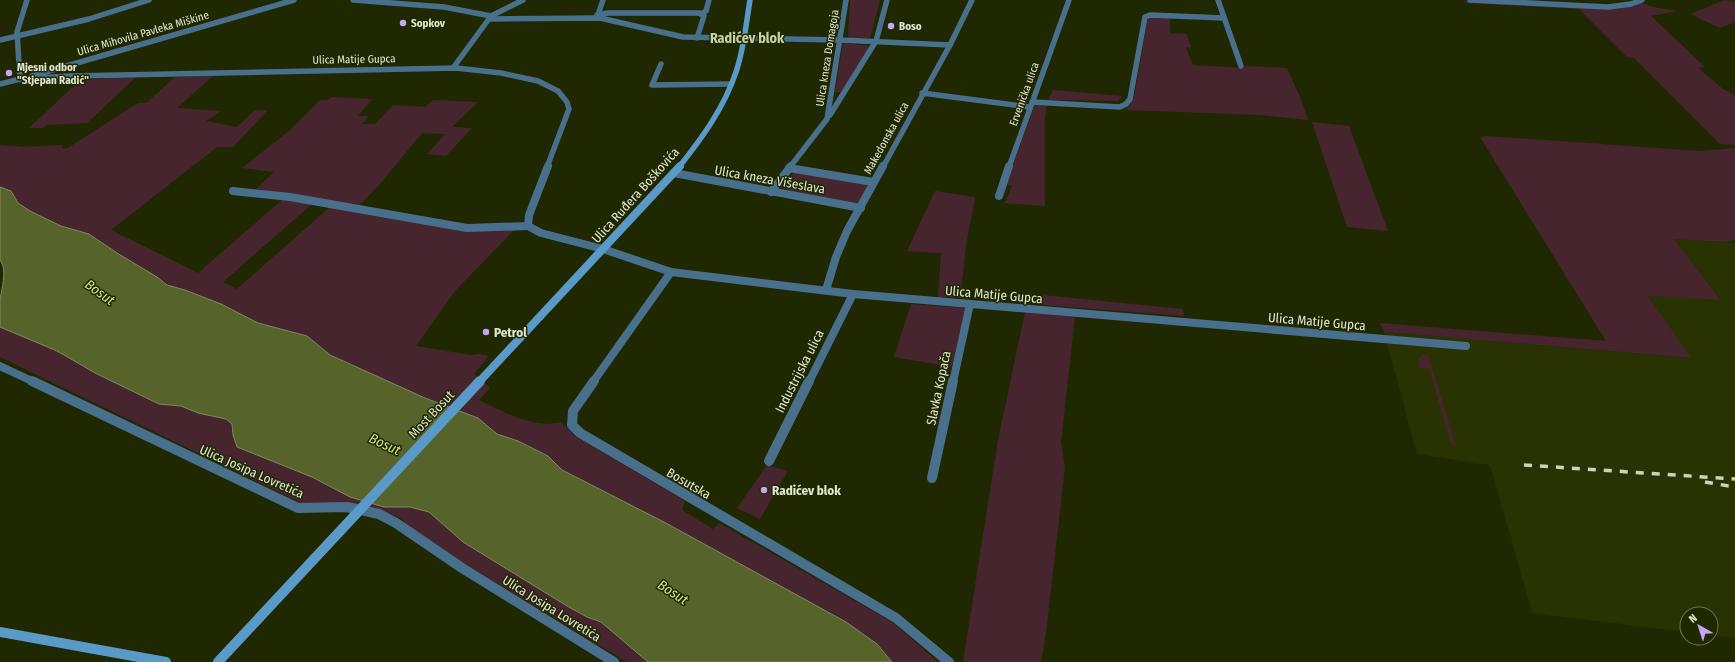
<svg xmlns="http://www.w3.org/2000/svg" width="1735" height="662" font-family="'Fira Sans Condensed',sans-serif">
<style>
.built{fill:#293302}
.green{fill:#46252f}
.water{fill:#56642c;stroke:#7f8b5e}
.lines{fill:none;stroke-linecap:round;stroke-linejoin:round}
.minor-far2{stroke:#48708d;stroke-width:5.5}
.minor-far1{stroke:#48708d;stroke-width:8}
.minor{stroke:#48708d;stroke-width:10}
.secondary-far2{stroke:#599ac9;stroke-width:5.5}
.secondary-far1{stroke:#599ac9;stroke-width:8}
.secondary{stroke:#599ac9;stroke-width:10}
.rail{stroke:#ccd3bc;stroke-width:3.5;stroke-dasharray:8 8;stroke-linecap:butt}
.poi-dot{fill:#c3a7f2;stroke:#202802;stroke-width:1.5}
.labels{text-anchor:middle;stroke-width:3;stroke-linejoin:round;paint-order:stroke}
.far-poi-label{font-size:11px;font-weight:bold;fill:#e0e7d1;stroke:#202802;text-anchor:start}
.far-street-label{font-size:11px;fill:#e0e7d1;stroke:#202802}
.street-label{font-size:13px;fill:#e0e7d1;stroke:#202802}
.poi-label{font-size:13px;font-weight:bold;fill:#e0e7d1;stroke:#202802;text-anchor:start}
.far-district-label{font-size:14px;font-weight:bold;fill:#c5d1a6;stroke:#202802}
.water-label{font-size:14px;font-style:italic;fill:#cee590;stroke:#202802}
</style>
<rect width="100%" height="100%" fill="#202802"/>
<path class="built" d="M1674 239 1735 243V638L1711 635V614H1687V632L1532 613 1490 465 1417 454 1384 332 1690 358 1648 296 1721 299Z"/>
<g class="green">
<path d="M850 0H880L870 38H851L848 36Z"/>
<path d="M1725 0 1735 2V22L1720 28 1690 14Z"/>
<path d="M1465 1 1582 7 1642 3 1653 7 1677 11 1651 16 1705 67 1698 68 1723 89 1735 95V145L1720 144 1634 58 1627 57 1579 9 1466 3Z"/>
<path d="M1170 16V33L1187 34 1191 47 1186 48 1193 65 1245 68V66L1287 68 1300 97 1308 120 1259 115 1126 110 1134 98 1148 17Z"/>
<path d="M843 43 870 46 842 92H835Z"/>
<path d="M213 76 177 108 221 111 206 121 237 127 255 110H268L233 147H217L111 230 198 273 284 198 312 204 223 282 237 289 331 206 438 225 516 228 455 291 416 346 471 355 479 354 486 355 488 357 474 374 490 388 479 400C505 412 532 429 561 422L576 437 685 501 682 510 713 529 719 523 892 622 938 662H892L877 644 562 470 548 456 518 441 497 434 478 418 425 398 330 355 307 336 258 323 185 290 167 285 157 277 117 253 89 234 61 226 30 211 18 203 11 191 0 187V145L24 147 64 145 61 148 66 149 138 103H146L175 77Z"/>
<path d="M136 77 87 123 46 125 43 128H29L80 80Z"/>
<path d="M1053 90 1122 96 1118 101 1048 100Z"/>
<path d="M331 97 372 99 358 116H369L362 124H375L393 105 425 107 433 100 478 102 452 127 472 128 446 156 427 154 445 134 422 133 381 183 358 207 256 189 274 172 242 168 290 130 320 100H328Z"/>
<path d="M1035 104H1047L1045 118V206L1005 203 1012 186 1006 184Z"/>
<path d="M1312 122 1349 126 1388 231 1347 227Z"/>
<path d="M1487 136 1699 151 1735 148V240L1725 242 1674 239 1721 300 1648 296 1691 358 1384 332 1380 323 1606 341 1480 137Z"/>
<path d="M794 172 865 183 867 187 860 202 856 203 781 189Z"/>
<path d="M935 191 975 197 966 246 960 298 938 297 941 253 907 251Z"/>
<path d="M1043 295 1183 309 1184 316 1043 305Z"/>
<path d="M911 304 966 308 952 367 894 357Z"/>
<path d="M1025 312 1075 317 1061 442 1065 467 1046 633 1041 662H963L998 440Z"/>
<path d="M0 327 57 351 97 374 159 404 181 406 198 413 226 419 232 424 233 435 237 447 312 477 350 497 384 507H410L429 512 463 542 567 606 587 617 601 622 648 662H627L467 565 415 531 399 517 382 511 305 505 0 357Z"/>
<path d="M1422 355H1428L1456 445 1451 444 1429 369 1419 368 1418 359Z"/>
<path d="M767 465 788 471 760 519 737 508Z"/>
</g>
<path class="water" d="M0 187 11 191 18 203 30 211 61 226 89 234 117 253 157 277 167 285 185 290 221 304 258 323 307 336 330 355 425 398 478 418 497 434 518 441 548 456 562 470 664 522 846 622 877 644 892 662H648L601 622 587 617 567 606 463 542 429 512 410 507H384L350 497 312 477 237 447 233 435 232 424 226 419 198 413 181 406 159 404 97 374 57 351 0 327C0 319 0 310 0 301 1 289 8 271 0 260Z"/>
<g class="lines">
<g class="minor-far2">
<path d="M353 0 444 7 491 16 453 68"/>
<path d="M1218 0 1241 66"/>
<path d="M1470 0 1608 7 1631 4 1642 0"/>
<path d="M701 14 706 11 709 0"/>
<path d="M597 15 608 13H700L704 16 697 38"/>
<path d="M598 15 603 0"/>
<path d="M491 16 523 0"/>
<path d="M490 19 600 18 683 37 840 40 950 45"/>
<path d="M0 40 89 19 149 0"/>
<path d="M661 64 652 85 731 84"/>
<path d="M32 76 294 0"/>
<path d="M20 79 17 32 27 0"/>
<path d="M0 84 20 79 70 76 456 68 501 73 538 81 558 91 567 102 569 109 547 167"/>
<path d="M922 93 1029 107"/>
<path d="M1032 102 1120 107 1126 104 1130 99 1145 17 1150 15 1224 18"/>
<path d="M830 115 876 41 887 0"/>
<path d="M790 167 827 119 846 0"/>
<path d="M883 167 950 45 972 0"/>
<path d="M1009 167 1069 0"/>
</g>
<g class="minor-far1">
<path d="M548 166 529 215 528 226 541 233 603 249 671 272 853 294 1466 346"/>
<path d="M789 168 873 182"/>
<path d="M674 173 861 208"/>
<path d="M233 191 290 197 467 228 528 226"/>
<path d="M771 192 791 166"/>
<path d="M999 196 1009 166"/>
<path d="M826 290 836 257 847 231 883 166"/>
<path d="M0 366 34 382"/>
<path d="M593 382 671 272"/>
<path d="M809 382 853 294"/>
<path d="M953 382 970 304"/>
</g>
<g class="minor">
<path d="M32 381 298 508 347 507 379 514 396 523 462 568 614 662"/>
<path d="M594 381 573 411 572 425 580 433 896 618 949 662"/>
<path d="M769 461 809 381"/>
<path d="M932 478 953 381"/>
</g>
<path class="secondary-far2" d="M679 167C702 138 724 108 736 72 744 49 746 24 750 0"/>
<path class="secondary-far1" d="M479 382 680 166"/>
<g class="secondary">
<path d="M0 632 166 662"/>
<path d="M218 662 480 381"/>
</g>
<g class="rail">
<path d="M1524 465 1735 479"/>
<path d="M1705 482 1735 487"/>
</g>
</g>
<g class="poi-dot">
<circle cx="403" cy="23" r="4"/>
<circle cx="891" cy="26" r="4"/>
<circle cx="9" cy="73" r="4"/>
<circle cx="486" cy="332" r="4"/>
<circle cx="764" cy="490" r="4"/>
</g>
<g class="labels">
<g class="far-poi-label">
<text x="411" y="27">Sopkov</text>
<text x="899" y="30">Boso</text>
<text x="17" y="71">Mjesni odbor<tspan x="17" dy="13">"Stjepan Radić"</tspan></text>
</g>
<g class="far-street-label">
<text transform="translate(143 33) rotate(-16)" y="4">Ulica Mihovila Pavleka Miškine</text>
<text transform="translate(827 58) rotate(-81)" y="4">Ulica kneza Domagoja</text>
<text transform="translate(354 59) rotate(-1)" y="4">Ulica Matije Gupca</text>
<text transform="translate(1024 94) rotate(-70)" y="4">Ervenička ulica</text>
<text transform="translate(886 138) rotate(-61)" y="4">Makedonska ulica</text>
</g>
<g class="street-label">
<text transform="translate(770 179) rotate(10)" y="5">Ulica kneza Višeslava</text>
<text transform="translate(635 195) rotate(-48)" y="5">Ulica Ruđera Boškovića</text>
<text transform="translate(994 294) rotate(5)" y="5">Ulica Matije Gupca</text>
<text transform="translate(1317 321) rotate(5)" y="5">Ulica Matije Gupca</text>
<text transform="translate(799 371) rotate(-63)" y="5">Industrijska ulica</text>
<text transform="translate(938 388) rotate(-78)" y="5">Slavka Kopača</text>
<text transform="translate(431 414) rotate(-47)" y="5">Most Bosut</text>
<text transform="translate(252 471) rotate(24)" y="5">Ulica Josipa Lovretića</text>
<text transform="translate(689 483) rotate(30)" y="5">Bosutska</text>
<text transform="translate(552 608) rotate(32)" y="5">Ulica Josipa Lovretića</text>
</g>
<g class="poi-label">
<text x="494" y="337">Petrol</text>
<text x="772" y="495">Radićev blok</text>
</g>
<g class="far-district-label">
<text x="747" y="43">Radićev blok</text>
</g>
<g class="water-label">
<text transform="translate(100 292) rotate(36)" y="5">Bosut</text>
<text transform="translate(385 444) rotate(25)" y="5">Bosut</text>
<text transform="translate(673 592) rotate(33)" y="5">Bosut</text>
</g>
</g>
<g transform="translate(1699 626) rotate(321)"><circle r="19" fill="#202802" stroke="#6d7455"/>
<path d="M0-3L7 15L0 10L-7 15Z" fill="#c3a7f2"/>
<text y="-6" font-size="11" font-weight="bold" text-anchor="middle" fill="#e0e7d1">N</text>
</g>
</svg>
